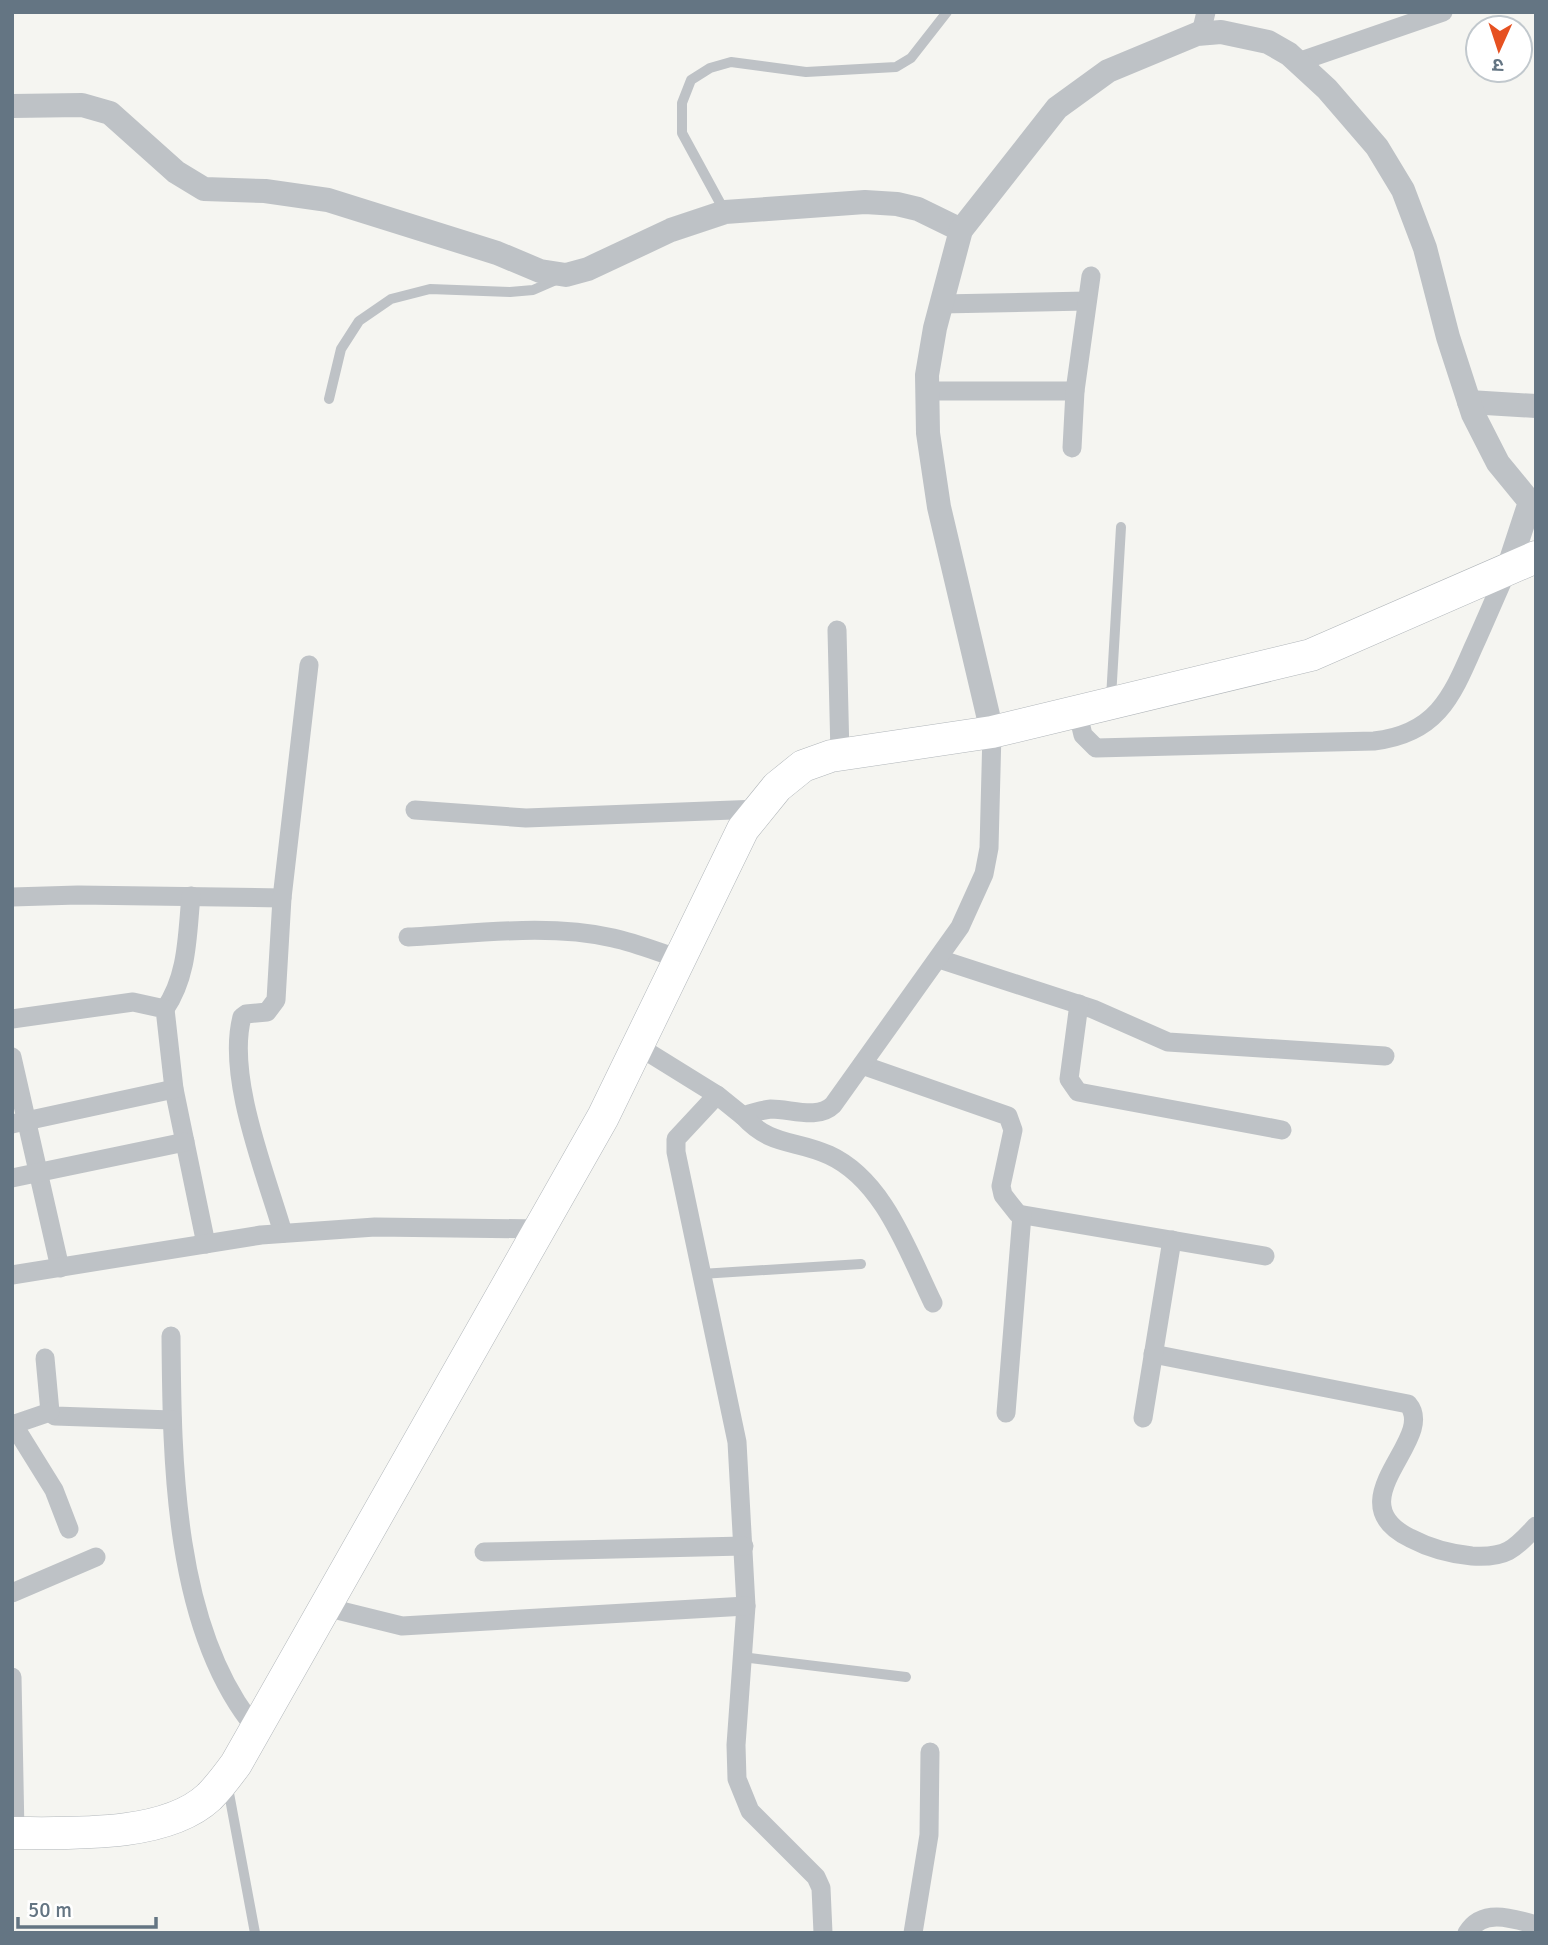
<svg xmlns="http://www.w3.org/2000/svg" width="1548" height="1945" font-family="Signika,'Noto Sans Devanagari',sans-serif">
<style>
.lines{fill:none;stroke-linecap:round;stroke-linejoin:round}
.primary-casing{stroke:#b1b6ba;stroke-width:33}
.service{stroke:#bec2c6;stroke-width:10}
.minor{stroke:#bec2c6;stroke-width:19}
.tertiary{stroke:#bec2c6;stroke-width:24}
.primary{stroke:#fff;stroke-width:32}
</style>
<rect width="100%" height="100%" fill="#f5f5f1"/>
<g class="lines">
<g class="primary-casing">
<path id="primary" d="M12 1833C70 1833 165 1838 209 1797 219 1787 228 1775 236 1764L603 1117 743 829 777 787 803 766 831 756 992 732 1311 655 1536 557"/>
</g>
<g class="service">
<path d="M725 212 682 133V103L691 80 710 68 731 62 806 72 896 67 911 58 947 12"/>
<path d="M329 399 341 349 359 321 391 299 430 289 510 292 533 290 556 280"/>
<path d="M1111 698 1121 527"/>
<path d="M701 1274 861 1264"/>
<path d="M742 1657 906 1677"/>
<path d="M228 1788 255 1933"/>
</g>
<g class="minor">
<path d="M1201 33 1206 12"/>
<path d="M1298 62 1443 12"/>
<path d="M941 304 1087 301"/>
<path d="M927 391H1075"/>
<path d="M1072 448 1075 391 1091 276"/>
<path d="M837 630 840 755"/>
<path d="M1078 714 1083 735 1096 748 1374 741C1435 734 1451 699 1473 648 1485 622 1496 595 1508 569"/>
<path d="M415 810 526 818 759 809"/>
<path d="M12 897 78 895 282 898"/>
<path d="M408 937C474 934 548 923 613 938 636 943 658 952 680 959"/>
<path d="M939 959 1093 1009 1168 1042 1385 1056"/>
<path d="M1079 1004 1069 1079 1078 1092 1282 1130"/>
<path d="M165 1009C188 975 187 936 191 896"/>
<path d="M12 1019 133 1002 165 1009 174 1089 206 1244"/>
<path d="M638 1046 717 1095 676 1139V1152L737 1442 746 1606 736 1745 737 1779 750 1811 816 1877 821 1888 823 1933"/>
<path d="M12 1057 60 1268"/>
<path d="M862 1065 1008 1116 1013 1130 1001 1186 1003 1195 1018 1214 1265 1256"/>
<path d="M717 1095 743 1116C752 1113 761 1110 771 1109 791 1109 818 1120 833 1105L960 927 984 874 989 848 992 732"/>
<path d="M743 1116C771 1147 794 1139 829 1155 884 1180 908 1252 933 1303"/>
<path d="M12 1124 174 1089"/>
<path d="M12 1178 185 1142"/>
<path d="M283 1233C266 1174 226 1077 242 1017L246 1014 267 1012 276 1000 282 898 309 665"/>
<path d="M12 1275 261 1235 375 1227 540 1229"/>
<path d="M171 1336C172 1461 173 1629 256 1729"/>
<path d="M1153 1354 1408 1404C1438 1439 1334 1501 1410 1538 1429 1548 1451 1554 1472 1556 1506 1558 1514 1550 1536 1526"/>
<path d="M45 1358 50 1412 55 1416 172 1420"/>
<path d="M1006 1413 1022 1215"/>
<path d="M1143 1418 1172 1240"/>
<path d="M13 1424 54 1490 69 1529"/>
<path d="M12 1425 50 1412"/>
<path d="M484 1552 744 1546"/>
<path d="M12 1593 96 1557"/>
<path d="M325 1607 402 1626 746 1606"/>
<path d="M12 1677 15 1833"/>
<path d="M913 1933 929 1835 930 1752"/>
<path d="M1467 1933C1482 1908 1512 1918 1536 1925"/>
</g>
<g class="tertiary">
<path d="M12 106 82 105 110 113 176 172 204 189 265 191 328 200 497 253 540 271 566 275 588 269 671 230 725 212 865 202 897 204 918 209 961 230"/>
<path d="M1469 402 1536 406"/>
<path d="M992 732 939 507 928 433 927 375 935 328 961 230 1057 108 1108 71 1197 34 1221 32 1268 42 1289 54 1327 89 1377 147 1403 190 1425 248 1448 337 1473 414 1498 463 1530 502 1508 569"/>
</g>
<use href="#primary" class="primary"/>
</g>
<rect width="1548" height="1945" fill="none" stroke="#647583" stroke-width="28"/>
<g transform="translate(1499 49) rotate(183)"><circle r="33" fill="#ffffff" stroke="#c1c8cd" stroke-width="2"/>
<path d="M0-5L12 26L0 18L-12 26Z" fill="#e65121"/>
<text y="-10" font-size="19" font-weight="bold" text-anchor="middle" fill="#647583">उ</text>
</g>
<path d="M18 1917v10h138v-10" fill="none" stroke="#647583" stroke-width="3.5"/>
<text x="28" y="1917" font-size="21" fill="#647583" stroke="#ffffff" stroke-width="5" paint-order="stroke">50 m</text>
</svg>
